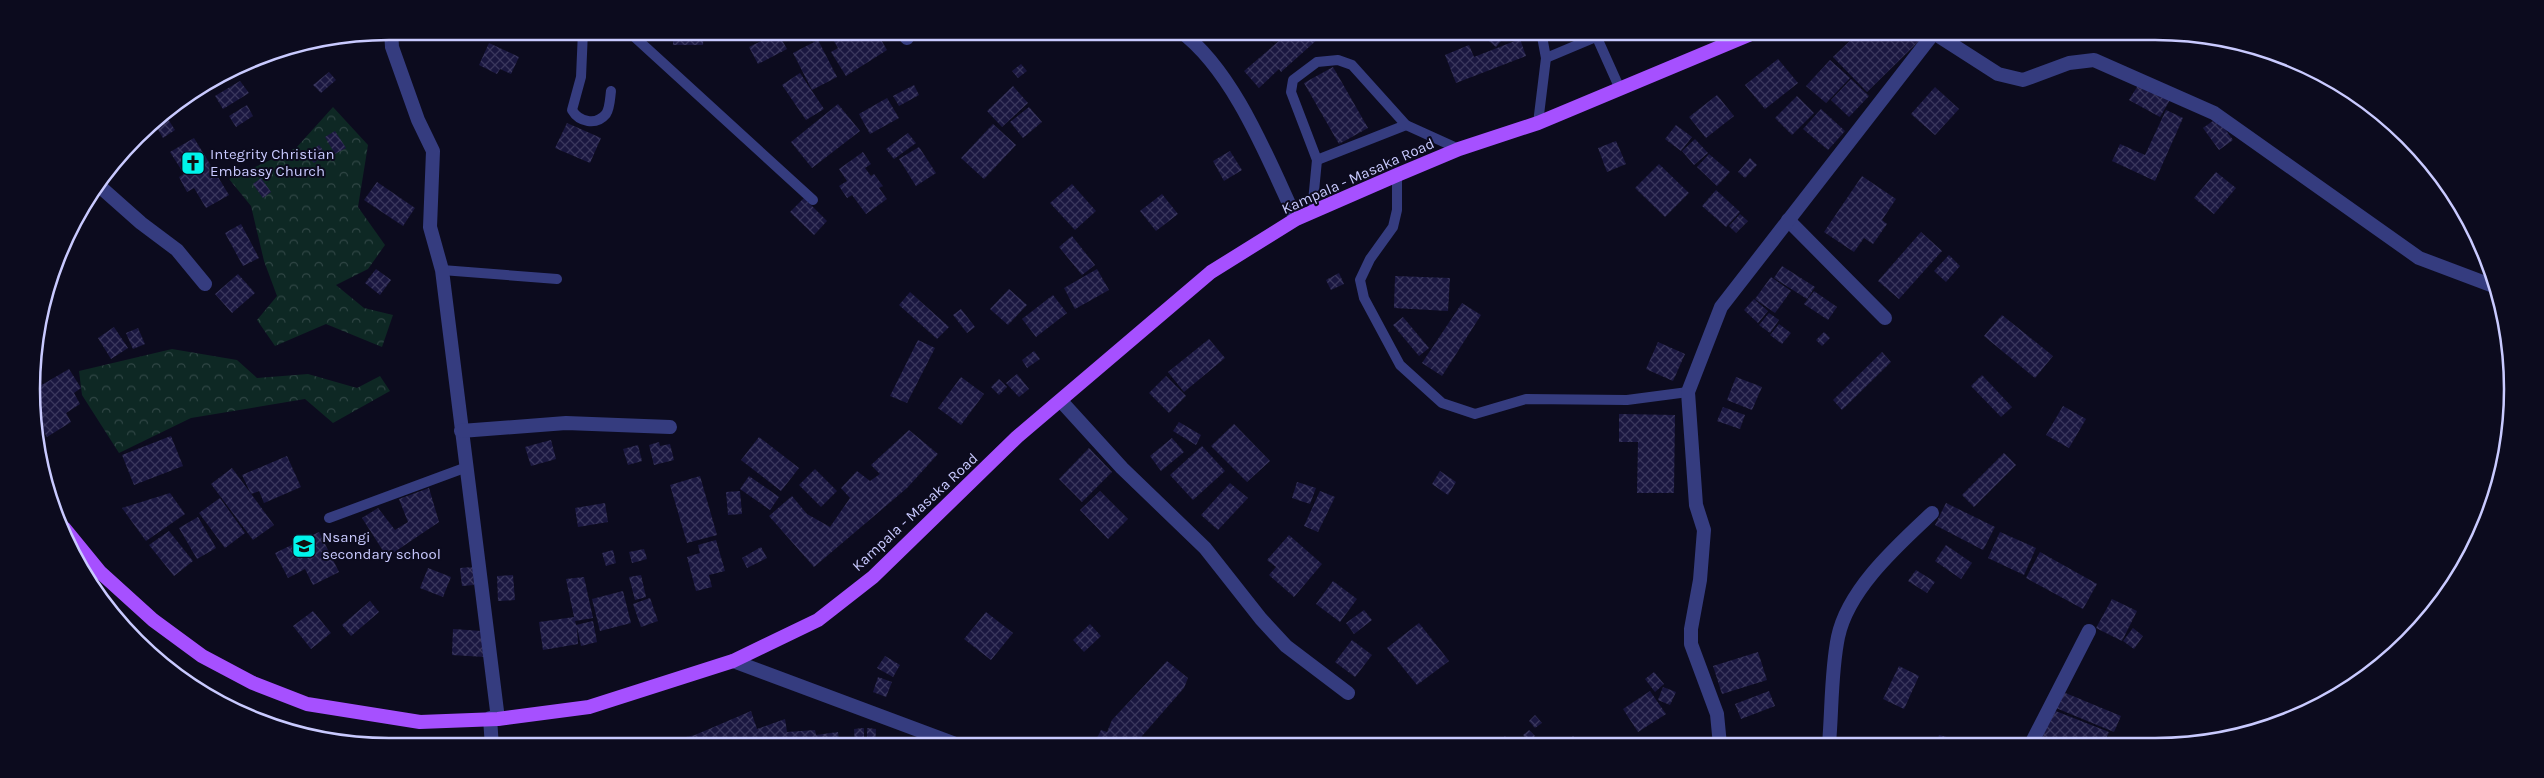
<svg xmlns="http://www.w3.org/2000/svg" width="2544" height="778" font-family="Karla,sans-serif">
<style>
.forest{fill:url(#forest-crowns)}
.building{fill:url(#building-cross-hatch)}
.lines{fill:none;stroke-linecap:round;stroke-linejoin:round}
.service{stroke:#353c7f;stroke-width:10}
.minor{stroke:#353c7f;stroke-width:14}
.tertiary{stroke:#353c7f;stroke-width:14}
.primary{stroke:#a650ff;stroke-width:14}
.labels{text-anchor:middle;stroke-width:4;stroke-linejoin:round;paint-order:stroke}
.poi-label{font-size:15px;fill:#c9caff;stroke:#0c0b1e;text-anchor:start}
.street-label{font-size:15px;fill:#c9caff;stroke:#0c0b1e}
.rim{fill:none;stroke:#c9caff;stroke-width:2.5}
</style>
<defs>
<pattern id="forest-crowns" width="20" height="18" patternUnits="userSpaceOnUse" patternTransform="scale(1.25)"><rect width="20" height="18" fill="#0e2824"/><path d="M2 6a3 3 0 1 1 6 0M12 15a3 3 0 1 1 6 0" fill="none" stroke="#304645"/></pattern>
<pattern id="building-cross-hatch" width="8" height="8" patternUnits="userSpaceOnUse" patternTransform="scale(1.25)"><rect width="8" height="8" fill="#1a1740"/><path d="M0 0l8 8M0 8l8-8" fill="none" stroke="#3a375d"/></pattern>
</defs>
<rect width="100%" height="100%" fill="#0c0b1e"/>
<g class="forest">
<path d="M333 107 368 145 358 207 385 245 368 269 336 285 364 308 393 315 382 347 326 324 275 346 257 320 277 296 264 261 251 206 229 179 296 148Z"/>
<path d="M172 349 237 360 257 378 308 374 357 388 380 376 390 391 333 423 305 399 191 418 119 453 82 395 79 371Z"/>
</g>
<g class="building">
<path d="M673 31H704L703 45H673Z"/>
<path d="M828 31H876L887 50 846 76 831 52 838 48Z"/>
<path d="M1283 31H1313L1319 38 1281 72 1279 69 1259 88 1244 71 1280 40 1277 37Z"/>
<path d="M1358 31H1377L1367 41Z"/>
<path d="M1477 31H1509L1496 47Z"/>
<path d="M1860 31H1916L1922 38 1867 92 1833 57Z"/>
<path d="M778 33 787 49 758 64 749 47Z"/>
<path d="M1520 39 1526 56 1456 83 1445 55 1469 45 1474 57Z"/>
<path d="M818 40 837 77 812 90 793 53Z"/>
<path d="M489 43 519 57 511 74 500 69 497 74 479 65Z"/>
<path d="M1778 59 1798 83 1765 109 1745 85Z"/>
<path d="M1830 60 1850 78 1826 103 1806 86Z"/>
<path d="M1021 64 1027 71 1018 78 1012 71Z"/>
<path d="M1333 67 1368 128 1339 144 1304 83Z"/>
<path d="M329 72 336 80 321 93 313 85Z"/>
<path d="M800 73 824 109 806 120 782 85Z"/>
<path d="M1851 79 1869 96 1849 117 1831 100Z"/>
<path d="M240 81 249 93 223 109 215 96Z"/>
<path d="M2140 82 2170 100 2160 117 2129 100Z"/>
<path d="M914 85 919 95 899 106 893 96Z"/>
<path d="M1013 86 1028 103 1002 127 987 111Z"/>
<path d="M1935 87 1959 109 1935 135 1911 114Z"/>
<path d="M1717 95 1734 116 1706 138 1689 117Z"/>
<path d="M1797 96 1814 113 1792 135 1775 118Z"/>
<path d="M887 98 899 118 870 134 859 114Z"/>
<path d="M838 104 860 131 812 168 791 142Z"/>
<path d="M247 105 253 116 236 127 229 116Z"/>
<path d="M1029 107 1042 122 1023 138 1010 122Z"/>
<path d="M1821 109 1845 131 1828 150 1803 129Z"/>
<path d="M2166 110 2183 118 2155 181 2112 161 2120 144 2145 155Z"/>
<path d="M164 113 175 130 163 138 153 121Z"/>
<path d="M2217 118 2233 140 2219 150 2203 128Z"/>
<path d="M567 123 601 138 590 163 555 148Z"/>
<path d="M993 124 1016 145 984 179 961 158Z"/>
<path d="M1676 125 1692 137 1681 151 1665 139Z"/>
<path d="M335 131 346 148 335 154 325 137Z"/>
<path d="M908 133 916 143 894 159 886 149Z"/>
<path d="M194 138 229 195 206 208 194 188 187 192 179 177 184 174 170 152Z"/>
<path d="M1695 139 1708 153 1694 165 1682 151Z"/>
<path d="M1616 141 1626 164 1607 172 1598 148Z"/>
<path d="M319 145 326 154 314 163 307 154Z"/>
<path d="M919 147 936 173 916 186 899 159Z"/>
<path d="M1230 151 1242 170 1224 181 1213 161Z"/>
<path d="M863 152 871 164 865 168 871 176 874 174 883 186 879 188 887 199 866 214 852 195 847 198 839 186 847 181 839 169Z"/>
<path d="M1709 154 1730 172 1717 186 1697 167Z"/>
<path d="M1750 158 1757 165 1745 178 1738 172Z"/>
<path d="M1659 164 1689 193 1665 217 1635 188Z"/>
<path d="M2216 172 2236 188 2214 214 2194 198Z"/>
<path d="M1862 176 1896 199 1882 220 1887 224 1873 244 1864 238 1854 252 1824 232Z"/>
<path d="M261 178 271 192 263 198 253 184Z"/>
<path d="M377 182 415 208 403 226 364 200Z"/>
<path d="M1072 184 1096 211 1075 230 1050 203Z"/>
<path d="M1716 190 1740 212 1726 227 1702 206Z"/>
<path d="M1162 194 1178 214 1156 231 1140 211Z"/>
<path d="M804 198 827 221 814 235 790 212Z"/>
<path d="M1740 214 1748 221 1736 233 1729 226Z"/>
<path d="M241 224 259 258 243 266 225 233Z"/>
<path d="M1921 232 1942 251 1899 299 1878 281Z"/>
<path d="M1072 236 1095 265 1082 275 1059 247Z"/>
<path d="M1949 255 1960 266 1946 282 1934 271Z"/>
<path d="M1782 266 1815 287 1807 299 1774 278Z"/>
<path d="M376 269 391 280 380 295 365 283Z"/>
<path d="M1097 269 1109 290 1075 309 1064 288Z"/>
<path d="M1339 273 1344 284 1331 290 1326 280Z"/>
<path d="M238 274 255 293 232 313 215 294Z"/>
<path d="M1395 276 1450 278 1448 311 1394 308Z"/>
<path d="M1771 277 1791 291 1775 313 1755 299Z"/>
<path d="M1009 289 1027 305 1008 325 990 309Z"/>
<path d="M1814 291 1837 307 1828 320 1804 304Z"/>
<path d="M910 292 949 327 937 339 899 305Z"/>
<path d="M1053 295 1067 313 1036 337 1022 319Z"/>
<path d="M1754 299 1768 311 1758 323 1744 310Z"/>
<path d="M1462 303 1481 315 1442 376 1422 363Z"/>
<path d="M961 309 975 327 967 333 953 315Z"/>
<path d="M1769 313 1779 320 1770 333 1759 325Z"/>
<path d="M2002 315 2053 356 2035 378 1984 336Z"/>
<path d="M1403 317 1429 348 1419 356 1393 325Z"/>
<path d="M1779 324 1791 333 1782 344 1770 335Z"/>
<path d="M114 327 128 348 111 359 98 338Z"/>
<path d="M138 328 145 344 133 349 126 333Z"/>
<path d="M1824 332 1830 338 1822 346 1816 340Z"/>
<path d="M1209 339 1225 358 1184 392 1168 372Z"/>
<path d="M918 340 935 348 907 403 890 396Z"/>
<path d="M1658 342 1685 354 1673 381 1646 369Z"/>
<path d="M1034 351 1040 359 1027 368 1022 360Z"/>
<path d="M1882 352 1891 362 1842 410 1833 400Z"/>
<path d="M69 369 81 388 74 393 80 404 66 413 71 422 47 437 34 416 40 412 32 399 33 390Z"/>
<path d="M1017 374 1029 389 1019 397 1006 383Z"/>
<path d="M1982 375 2012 407 2001 417 1971 386Z"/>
<path d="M1166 376 1186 396 1169 413 1149 393Z"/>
<path d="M961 377 984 394 961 425 938 408Z"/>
<path d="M1736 377 1762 387 1752 410 1727 400Z"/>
<path d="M999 379 1007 387 999 395 991 387Z"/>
<path d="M2063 406 2086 419 2069 448 2046 435Z"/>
<path d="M1723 407 1745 415 1740 429 1717 421Z"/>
<path d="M1619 414 1675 415 1674 493H1637L1638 442H1619Z"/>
<path d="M1179 422 1201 435 1196 445 1173 431Z"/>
<path d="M1234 424 1270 461 1247 482 1211 446Z"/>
<path d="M909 430 938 454 907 488 814 567 769 516 792 496 807 514 830 527 850 498 841 488 857 471 870 481 880 474 871 465Z"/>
<path d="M171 436 183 466 134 485 122 455Z"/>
<path d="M759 437 799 468 781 491 741 460Z"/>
<path d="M1172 438 1184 452 1161 471 1150 456Z"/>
<path d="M551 440 556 459 531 466 525 447Z"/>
<path d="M659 442 660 446 670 444 674 460 654 465 649 445Z"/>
<path d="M638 445 642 461 628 465 623 449Z"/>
<path d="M1202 446 1225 471 1193 500 1170 475Z"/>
<path d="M1089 448 1112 472 1082 502 1059 479Z"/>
<path d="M2004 453 2016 465 1974 507 1962 495Z"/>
<path d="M287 456 301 487 264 503 259 491 251 494 242 475Z"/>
<path d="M232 468 274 525 253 540 211 484Z"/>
<path d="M815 469 837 491 821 507 799 485Z"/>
<path d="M1440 471 1456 482 1448 495 1432 484Z"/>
<path d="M700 476 717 535 687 543 670 485Z"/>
<path d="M749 476 779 497 770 510 740 489Z"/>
<path d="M1297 482 1316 488 1310 504 1292 498Z"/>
<path d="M1230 483 1248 498 1218 530 1201 515Z"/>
<path d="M429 488 439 522 387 557 362 518 378 508 395 530 408 522 399 499Z"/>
<path d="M740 491 742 514 728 515 726 492Z"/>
<path d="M1100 491 1128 519 1108 539 1080 510Z"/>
<path d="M1320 491 1335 497 1318 532 1304 526Z"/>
<path d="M170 493 185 514 146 541 122 508Z"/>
<path d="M220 498 245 533 225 548 199 513Z"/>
<path d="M605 503 608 522 578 527 575 508Z"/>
<path d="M1946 503 1995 527 1983 550 1935 525Z"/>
<path d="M198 517 216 548 197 559 179 528Z"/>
<path d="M169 531 193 561 174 576 149 545Z"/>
<path d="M319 532 339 572 313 585 305 569 288 578 275 553Z"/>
<path d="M2000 532 2036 548 2024 575 1988 558Z"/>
<path d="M1289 535 1322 564 1294 597 1269 575 1276 567 1267 560Z"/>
<path d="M716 540 725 571 709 575 712 587 696 591 687 557 700 553 698 545Z"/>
<path d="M1946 545 1972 563 1961 579 1935 561Z"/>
<path d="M761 547 767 558 747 568 742 558Z"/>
<path d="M644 549 647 559 632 563 629 552Z"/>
<path d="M613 550 616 563 606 566 602 553Z"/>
<path d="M2040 552 2097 584 2083 609 2026 578Z"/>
<path d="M473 567 474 585 462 586 460 568Z"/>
<path d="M428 568 451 577 443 597 420 588Z"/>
<path d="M1916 570 1935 582 1927 593 1908 581Z"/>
<path d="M513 575 515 600 498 601 497 576Z"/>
<path d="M641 575 646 597 635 600 629 577Z"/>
<path d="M584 577 593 618 575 621 576 625 593 621 597 642 581 646 577 627 578 644 543 650 539 622 574 617 566 579Z"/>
<path d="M1333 581 1357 599 1340 622 1316 604Z"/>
<path d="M623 591 631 623 600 631 592 599Z"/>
<path d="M650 598 658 621 641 627 633 604Z"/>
<path d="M2112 599 2137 611 2122 641 2096 628Z"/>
<path d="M370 601 379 612 351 636 342 625Z"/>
<path d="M1364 610 1372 620 1354 634 1346 623Z"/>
<path d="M313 611 331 633 311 649 293 626Z"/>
<path d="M986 612 1013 633 991 660 964 639Z"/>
<path d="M1419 623 1449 661 1417 685 1387 648Z"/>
<path d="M1090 624 1101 636 1084 652 1073 640Z"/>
<path d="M2133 628 2143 636 2134 649 2123 641Z"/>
<path d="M453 629 482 631 485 657 452 655Z"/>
<path d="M1352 640 1372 655 1355 677 1335 662Z"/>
<path d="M1758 652 1767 680 1722 694 1713 666Z"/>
<path d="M885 656 900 665 893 677 877 668Z"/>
<path d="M1167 661 1188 678 1184 688 1142 736 1137 746H1093L1101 730 1107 732 1112 720Z"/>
<path d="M1899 666 1919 676 1904 709 1883 699Z"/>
<path d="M1654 672 1664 684 1655 692 1645 679Z"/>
<path d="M878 677 892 682 886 697 873 692Z"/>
<path d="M1663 687 1676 692 1670 705 1658 700Z"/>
<path d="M1650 691 1666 714 1638 732 1623 709Z"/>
<path d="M1769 691 1775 706 1741 719 1735 704Z"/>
<path d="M2063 692 2121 716 2114 732 2056 708Z"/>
<path d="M2053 710 2109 732 2104 744H2040Z"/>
<path d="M751 711 757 729 785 719 787 732 815 730 816 735 838 732 840 746H748V744L741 746H661L660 743 695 735Z"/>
<path d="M1535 715 1542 723 1535 728 1529 721Z"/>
<path d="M864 728V746H855L854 729Z"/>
<path d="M867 728 876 729 875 746H867Z"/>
<path d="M1529 730 1535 736 1529 742 1523 735Z"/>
<path d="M1939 735 1958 740 1957 744H1936Z"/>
<path d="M1505 736 1512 745H1495Z"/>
<path d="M1573 736 1581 745H1562Z"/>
<path d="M878 741 897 743V746H877Z"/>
</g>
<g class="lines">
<g class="service">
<path d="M583 31 581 77 572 110C579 122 596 126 606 114 610 108 610 98 611 91"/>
<path d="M628 31 813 200"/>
<path d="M1594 31 1620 89"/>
<path d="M1546 58 1596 37"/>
<path d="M1538 123 1546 58 1541 31"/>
<path d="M1317 160 1406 125"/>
<path d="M1397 175V210L1393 227 1370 259 1360 280 1364 298 1400 365 1442 403 1475 414 1526 399 1627 400 1688 392"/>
<path d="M1312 212 1317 160 1291 92 1293 80 1317 62 1338 60 1352 65 1406 125 1459 149"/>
<path d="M442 270 557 279"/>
<path d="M329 518 467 467"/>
</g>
<g class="minor">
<path d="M391 31 392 47 418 120 433 151 430 227 442 270 498 719"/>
<path d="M901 31 907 38"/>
<path d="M1180 31C1234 71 1268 159 1296 219"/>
<path d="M1931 31 1998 74 2023 80 2069 63 2094 60 2214 113 2419 258 2496 287"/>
<path d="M101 178 118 158"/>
<path d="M97 184 141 223 177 250 205 284"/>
<path d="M1788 220 1885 318"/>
<path d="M1061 401 1122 468 1205 548 1261 619 1286 646 1348 693"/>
<path d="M461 431 566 423 670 427"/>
<path d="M490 718 492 747"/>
<path d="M1829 744C1832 710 1831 671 1838 637 1848 589 1898 545 1932 513"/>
<path d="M2031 744 2089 631"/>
<path d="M1720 745 1717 714 1691 644V629L1700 580 1704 530 1696 505 1688 392 1721 307 1933 34"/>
</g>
<path class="tertiary" d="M733 661 961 746"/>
<path class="primary" d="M64 528 100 572 153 620 202 656 253 683 307 704 420 722 498 719 589 707 733 661 818 620 873 577 1017 437 1211 272 1296 219 1397 175 1459 149 1538 123 1758 31"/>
</g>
<defs>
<g id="church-square" transform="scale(1.25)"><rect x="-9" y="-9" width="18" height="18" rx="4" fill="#00f4eb" stroke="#0c0b1e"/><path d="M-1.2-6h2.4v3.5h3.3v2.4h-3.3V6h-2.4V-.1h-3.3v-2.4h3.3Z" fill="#111"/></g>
<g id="school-square" transform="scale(1.25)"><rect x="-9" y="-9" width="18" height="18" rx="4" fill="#00f4eb" stroke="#0c0b1e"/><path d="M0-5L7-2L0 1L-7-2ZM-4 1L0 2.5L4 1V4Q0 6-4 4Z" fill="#111"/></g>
</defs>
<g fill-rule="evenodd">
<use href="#church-square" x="193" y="163"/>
<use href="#school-square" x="304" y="546"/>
</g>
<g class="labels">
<g class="poi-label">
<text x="210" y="159">Integrity Christian<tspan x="210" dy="17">Embassy Church</tspan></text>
<text x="322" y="542">Nsangi<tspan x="322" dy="17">secondary school</tspan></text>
</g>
<g class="street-label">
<text transform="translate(1358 176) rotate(-24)" y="5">Kampala - Masaka Road</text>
<text transform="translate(915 512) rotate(-43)" y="5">Kampala - Masaka Road</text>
</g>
</g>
<path d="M0 0H2544V778H0ZM389 40H2155A349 349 0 0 1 2504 389V389A349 349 0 0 1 2155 738H389A349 349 0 0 1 40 389V389A349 349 0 0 1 389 40Z" fill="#0c0b1e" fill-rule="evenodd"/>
<path class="rim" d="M389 40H2155A349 349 0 0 1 2504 389V389A349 349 0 0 1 2155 738H389A349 349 0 0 1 40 389V389A349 349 0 0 1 389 40Z"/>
</svg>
